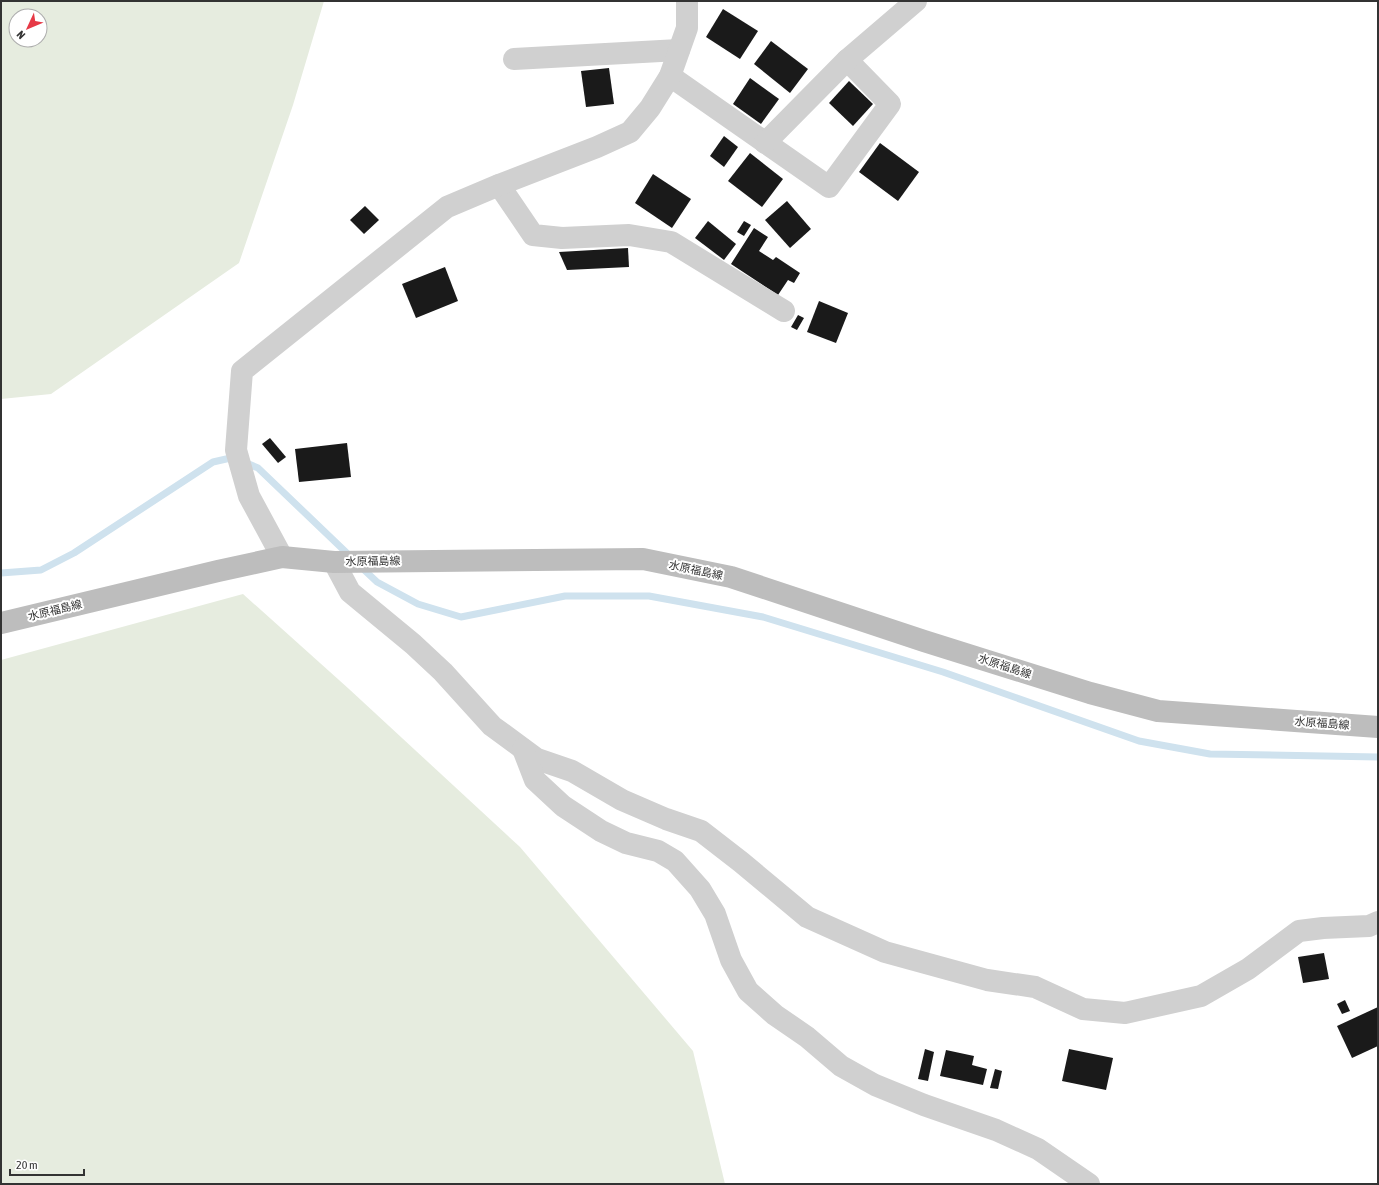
<svg xmlns="http://www.w3.org/2000/svg" width="1379" height="1185" font-family="'Asap Condensed','Noto Sans JP',sans-serif">
<style>
.green{fill:#e6ecdf;fill-rule:evenodd}
.lines{fill:none;stroke-linecap:round;stroke-linejoin:round}
.stream{stroke:#cfe2ee;stroke-width:7}
.building{fill:#1a1a1a}
.street{stroke:#d0d0d0;stroke-width:22}
.secondary{stroke:#bdbdbd;stroke-width:22}
.labels{text-anchor:middle;stroke-width:4;stroke-linejoin:round;paint-order:stroke}
.street-label{font-size:11px;fill:#333;stroke:#fff}
</style>
<rect width="100%" height="100%" fill="#fff"/>
<g class="green">
<path d="M1 1H324L293 105 239 263 51 394 1 399ZM16 16H40V40H16Z"/>
<path d="M243 594 349 689 520 847 693 1051 725 1184H1V660Z"/>
</g>
<g class="lines">
<g class="stream">
<path d="M244 462 258 468 351 557"/>
<path d="M360 566 377 582 418 604 461 617 565 596H649L763 617 943 672 1139 741 1210 754 1378 757"/>
<path d="M1 573 41 570 74 553 213 462 235 457"/>
</g>
</g>
<g class="building">
<path d="M723 9 758 31 740 59 706 37Z"/>
<path d="M771 41 808 69 790 93 754 64Z"/>
<path d="M609 68 614 104 586 107 581 71Z"/>
<path d="M750 78 779 99 761 124 733 104Z"/>
<path d="M849 81 873 104 853 126 829 103Z"/>
<path d="M724 136 738 147 724 167 710 156Z"/>
<path d="M880 143 919 172 898 201 859 172Z"/>
<path d="M750 153 783 179 762 207 728 181Z"/>
<path d="M653 174 691 199 672 228 635 203Z"/>
<path d="M787 201 811 229 790 248 765 220Z"/>
<path d="M365 206 379 220 364 234 350 220Z"/>
<path d="M708 221 736 244 724 260 695 238Z"/>
<path d="M744 221 751 225 744 236 737 232Z"/>
<path d="M754 228 768 237 759 251 773 260 776 257 800 273 794 283 788 280 778 295 731 264Z"/>
<path d="M628 248 629 267 567 270 559 252Z"/>
<path d="M445 267 458 301 416 318 402 284Z"/>
<path d="M819 301 848 313 836 343 807 332Z"/>
<path d="M798 315 804 318 797 330 791 327Z"/>
<path d="M270 438 286 457 278 463 262 444Z"/>
<path d="M347 443 351 477 299 482 295 449Z"/>
<path d="M1324 953 1329 979 1303 983 1298 957Z"/>
<path d="M1345 1000 1350 1011 1342 1014 1337 1004Z"/>
<path d="M1378 1007V1046L1352 1058 1337 1026Z"/>
<path d="M925 1049 934 1052 928 1081 918 1079Z"/>
<path d="M1069 1049 1113 1058 1106 1090 1062 1081Z"/>
<path d="M946 1050 974 1056 972 1065 987 1069 983 1085 940 1076Z"/>
<path d="M995 1069 1002 1071 998 1089 990 1088Z"/>
</g>
<g class="lines">
<g class="street">
<path d="M514 59 679 50"/>
<path d="M670 76 829 187 890 104 847 60"/>
<path d="M765 143 847 60 916 1"/>
<path d="M499 185 533 235 562 238 629 235 671 242 784 311"/>
<path d="M282 557 249 496 236 450 242 371 447 207 499 185 597 147 630 132 650 108 670 76 687 28V1"/>
<path d="M334 562 350 592 413 644 443 672 492 726 537 759 572 771 622 800 666 819 701 831 741 862 807 917 885 952 987 980 1035 987 1083 1009 1125 1013 1201 996 1248 969 1299 931 1323 928 1369 926 1378 922"/>
<path d="M523 749 535 780 563 806 601 831 626 843 658 851 675 861 700 889 715 914 731 960 748 991 775 1015 807 1037 841 1066 875 1085 924 1105 996 1130 1038 1149 1089 1184"/>
</g>
<path class="secondary" d="M1 623 218 571 282 557 334 562 643 559 731 577 924 641 1090 693 1158 711 1378 727"/>
</g>
<g class="labels">
<g class="street-label">
<text transform="translate(373 561) rotate(-1)" y="4">水原福島線</text>
<text transform="translate(696 570) rotate(12)" y="4">水原福島線</text>
<text transform="translate(55 610) rotate(-14)" y="4">水原福島線</text>
<text transform="translate(1005 666) rotate(18)" y="4">水原福島線</text>
<text transform="translate(1322 723) rotate(4)" y="4">水原福島線</text>
</g>
</g>
<rect width="1379" height="1185" fill="none" stroke="#333333" stroke-width="4"/>
<g transform="translate(28 28) rotate(226)"><circle r="19" fill="#ffffff" stroke="#adadad"/>
<path d="M0-3L7 15L0 10L-7 15Z" fill="#e63946"/>
<text y="-6" font-size="11" font-weight="bold" text-anchor="middle" fill="#333333">N</text>
</g>
<path d="M10 1169v6h74v-6" fill="none" stroke="#333333" stroke-width="2"/>
<text x="16" y="1169" font-size="12" fill="#333333" stroke="#ffffff" stroke-width="3" paint-order="stroke">20 m</text>
</svg>
